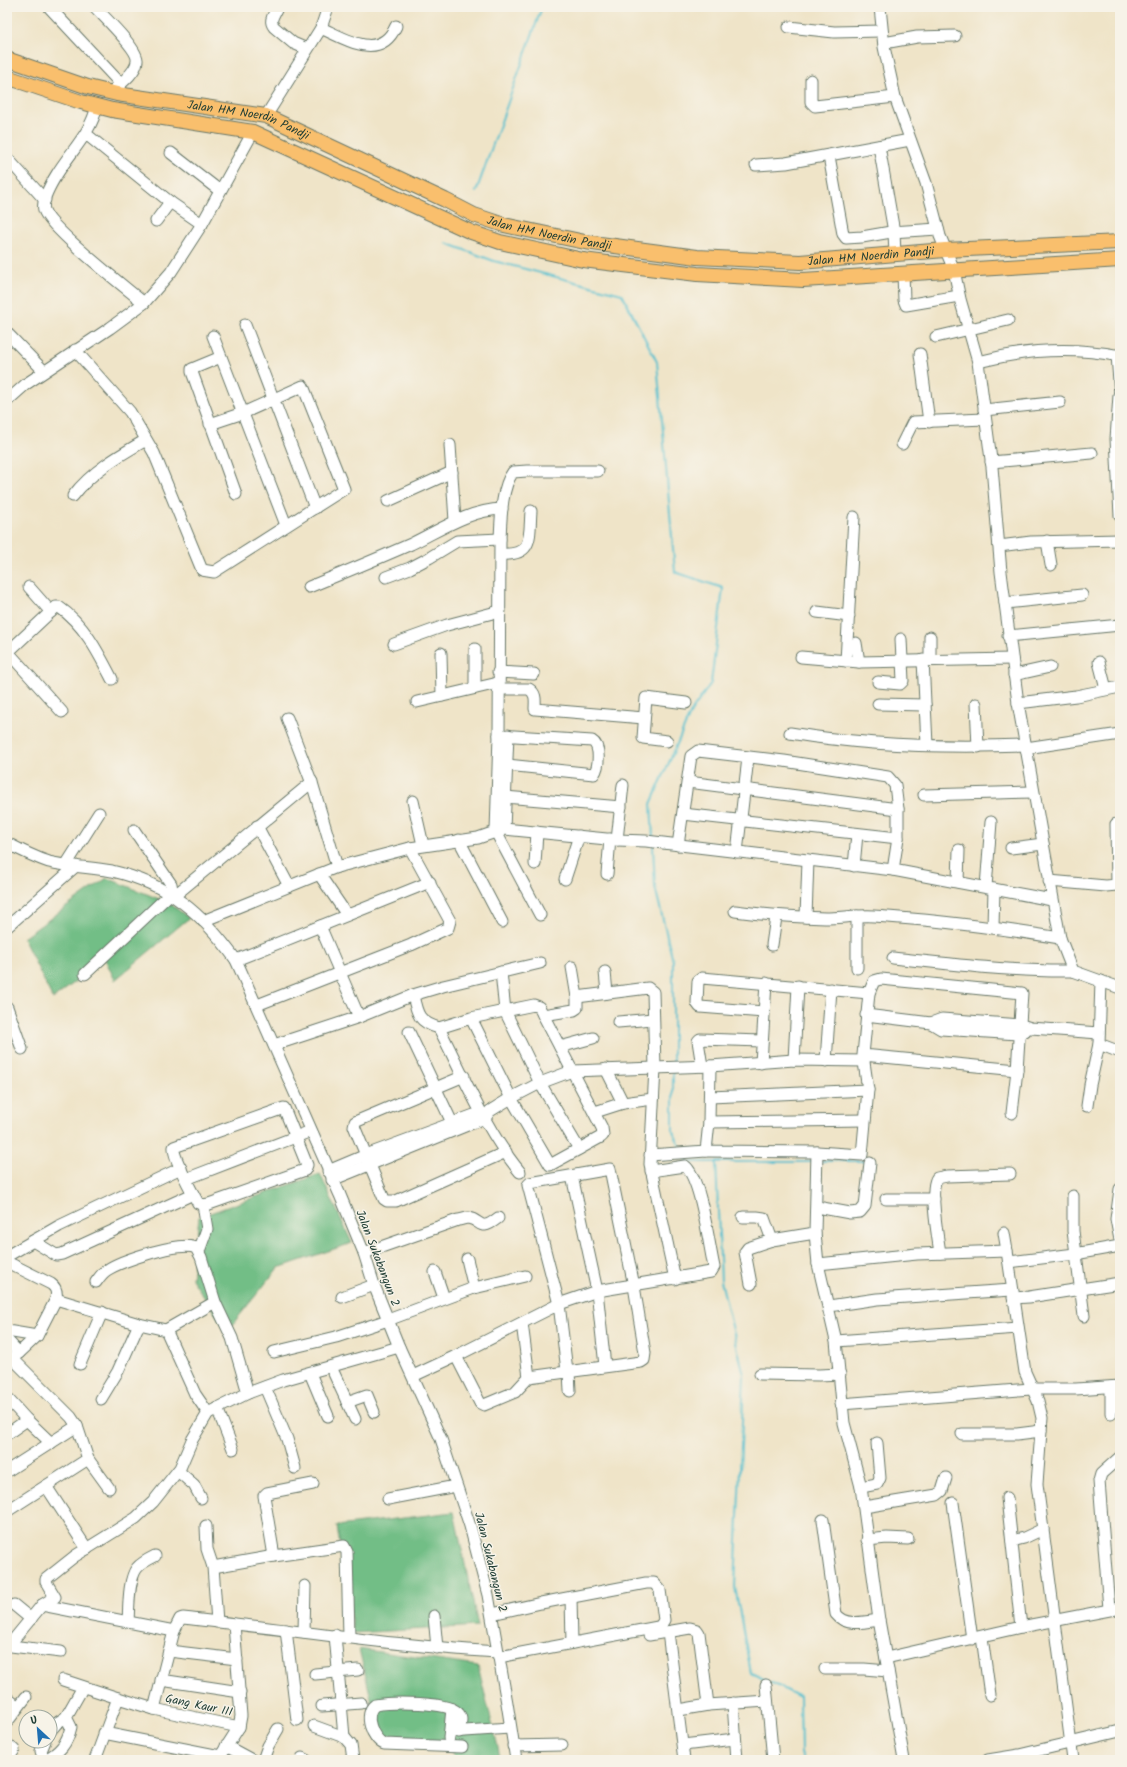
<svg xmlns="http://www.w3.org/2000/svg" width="1127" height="1767" font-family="Kalam,sans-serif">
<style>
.forest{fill:#72be86;stroke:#487e5d}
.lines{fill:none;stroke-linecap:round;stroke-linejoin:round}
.stream{stroke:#54c0cf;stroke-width:2}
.minor-casing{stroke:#687768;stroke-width:13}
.major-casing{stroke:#687768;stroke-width:16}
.minor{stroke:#fff;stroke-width:11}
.major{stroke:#f9bf6d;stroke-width:14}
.labels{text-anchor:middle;stroke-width:3;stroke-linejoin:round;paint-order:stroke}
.street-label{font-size:12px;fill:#1f3d34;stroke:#f7f3e8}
</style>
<rect width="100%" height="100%" fill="#f7f3e8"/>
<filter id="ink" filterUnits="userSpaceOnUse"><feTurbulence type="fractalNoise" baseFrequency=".025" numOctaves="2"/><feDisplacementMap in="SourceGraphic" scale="8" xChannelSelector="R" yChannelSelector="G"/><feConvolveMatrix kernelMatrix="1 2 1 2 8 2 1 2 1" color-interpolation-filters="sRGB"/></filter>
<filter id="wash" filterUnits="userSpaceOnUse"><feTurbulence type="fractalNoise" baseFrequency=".012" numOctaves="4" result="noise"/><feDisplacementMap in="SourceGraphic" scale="16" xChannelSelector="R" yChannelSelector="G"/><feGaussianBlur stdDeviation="0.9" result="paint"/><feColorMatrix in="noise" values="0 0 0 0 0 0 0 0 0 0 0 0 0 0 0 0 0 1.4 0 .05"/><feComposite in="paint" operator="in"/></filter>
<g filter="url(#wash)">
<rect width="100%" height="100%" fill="#efe4c8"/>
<g class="forest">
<path d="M107 878 169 903 189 918 115 980 105 959 53 999 23 938Z"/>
<path d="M320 1174 352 1243 278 1268 227 1331 192 1279 199 1217Z"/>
<path d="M454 1512 478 1626 353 1633 337 1526Z"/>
<path d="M359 1649 478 1666 501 1760H456L450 1749 420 1741 380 1735Z"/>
</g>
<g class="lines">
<g class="stream">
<path d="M476 192 542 7"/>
<path d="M446 243 494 261 622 294 657 362 675 572 723 588 711 683 691 712 651 804 653 838"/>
<path d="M653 846 655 887 673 961V1064"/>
<path d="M673 1070V1131L681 1148"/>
<path d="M685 1156 688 1162H716L721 1281 744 1375 735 1587 751 1673 766 1680"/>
<path d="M821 1161H864"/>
<path d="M716 1162H812"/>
<path d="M770 1682 800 1697 801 1753 803 1760"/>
</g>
</g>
</g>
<g filter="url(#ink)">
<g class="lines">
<g class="minor-casing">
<g id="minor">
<path d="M49 7 120 83"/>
<path d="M95 7C104 17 139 50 137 61 136 73 119 85 111 92"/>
<path d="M880 7 884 47 895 97 926 183 940 236 954 270 960 299 978 362 992 467 1001 572 1018 703 1060 938 1073 971 1120 988"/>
<path d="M276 10C273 16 269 21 274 27L293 43 307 49"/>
<path d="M789 27 834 32 882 31"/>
<path d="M321 28C346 39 380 62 396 26"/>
<path d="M884 43 917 37 955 36"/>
<path d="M811 80V102L815 106 895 97"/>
<path d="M97 106C91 133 71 151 57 174 52 182 41 200 44 210 50 229 125 287 144 303"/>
<path d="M266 116 321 28 328 7"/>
<path d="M86 134 170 202 202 224"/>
<path d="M879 146 894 232 895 254"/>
<path d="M171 153 220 191"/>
<path d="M829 156 843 234 846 238 862 237 891 232 938 229"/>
<path d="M7 158 45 200"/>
<path d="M756 165 786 163 910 140"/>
<path d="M156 221 170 202"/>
<path d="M903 273 904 300 906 305 959 296"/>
<path d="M245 325 315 508"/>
<path d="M7 333 44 371"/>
<path d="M213 336 286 525"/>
<path d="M936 337 1008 320"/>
<path d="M75 350 130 412 154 453 202 570 214 572 344 489 303 386 243 413 210 424"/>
<path d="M920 354 929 422"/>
<path d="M1117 355 1120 395"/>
<path d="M221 357 192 369V372L236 494"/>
<path d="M978 362C1023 350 1073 347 1120 356"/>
<path d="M1119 395 1116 439 1120 516"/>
<path d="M7 401 26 384 110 328 144 303 171 272 202 224 253 132"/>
<path d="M984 410 1060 402"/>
<path d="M902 444 913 422 985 419"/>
<path d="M450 445 455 521"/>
<path d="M991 462 1092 453"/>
<path d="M73 496C92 471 120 455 146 440"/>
<path d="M388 501 452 472"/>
<path d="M1047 541 1051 565"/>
<path d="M999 546 1031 542 1120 540"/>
<path d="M501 554C534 556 529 536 531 511"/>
<path d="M386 577 410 568 429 558 457 541 500 539"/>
<path d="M29 587 51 612"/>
<path d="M309 587C343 573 377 559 411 544 440 530 469 510 502 509"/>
<path d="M1005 603 1082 595"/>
<path d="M817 612 849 616"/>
<path d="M1008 636 1120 625"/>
<path d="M856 643 859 662"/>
<path d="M394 644 447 625 500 611"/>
<path d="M8 652 62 712"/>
<path d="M7 653 56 607H59C84 624 98 652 112 679"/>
<path d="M441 653 442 696"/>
<path d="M801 657 859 662 1012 659"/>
<path d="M923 660 927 745"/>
<path d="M930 660V637"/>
<path d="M846 661 854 517"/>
<path d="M1099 662 1106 689"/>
<path d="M498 672 534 674"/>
<path d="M1014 675 1050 667"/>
<path d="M878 682 900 684 903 681 901 639"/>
<path d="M475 688V649"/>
<path d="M498 689H529C537 694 535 701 535 709L644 718"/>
<path d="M417 702 498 683"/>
<path d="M1018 703 1076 696 1120 687"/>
<path d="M878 704 925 705"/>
<path d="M976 704 978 747"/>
<path d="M287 718 313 786 337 867"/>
<path d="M790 733C868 746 947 748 1026 745"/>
<path d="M499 735 592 741C601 746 599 767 594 774L507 765"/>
<path d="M667 741 643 738 646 698 686 703"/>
<path d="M1026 748 1120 734"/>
<path d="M688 782 898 809"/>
<path d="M924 795 1033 792"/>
<path d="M505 797 621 807"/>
<path d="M413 801 423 845"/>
<path d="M683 814 898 838"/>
<path d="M257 826 289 886"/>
<path d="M504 829 508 735"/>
<path d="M459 840 502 922"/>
<path d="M617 840 623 785"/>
<path d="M7 843C20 850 34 857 49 862 69 867 91 867 112 871 169 884 203 914 236 960L340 1195 364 1253 374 1285 399 1347 441 1439 470 1526 488 1595 507 1703 516 1760"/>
<path d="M678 845 691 756 698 751 784 761 888 777 895 785 898 809V838L893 870"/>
<path d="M1011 848 1043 844"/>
<path d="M737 852 748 758"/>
<path d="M535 864 537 832"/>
<path d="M66 865 99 813"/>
<path d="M854 866 857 834"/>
<path d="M319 874 347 915"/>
<path d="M607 874 610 839"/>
<path d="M565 879 579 836"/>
<path d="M1049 881 1106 886 1117 885 1116 824"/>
<path d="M958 882 959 850"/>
<path d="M986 887 991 822"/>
<path d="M174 896 312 782"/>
<path d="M735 911C765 915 795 917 825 918 841 918 857 915 874 916 936 920 998 928 1060 938"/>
<path d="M540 915 496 832 499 735 500 539C501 520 501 488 513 472L527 471H598"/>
<path d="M806 917 808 860"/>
<path d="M203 921 337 867 410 848 478 838 504 829 617 840 646 841 893 870 1052 900"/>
<path d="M320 926 359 1017"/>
<path d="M7 927 76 866"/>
<path d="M993 927 994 889"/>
<path d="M772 945 776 917"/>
<path d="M893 958C953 964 1012 972 1073 971"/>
<path d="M236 960 430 882"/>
<path d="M857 968V916"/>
<path d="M501 972 505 1011 540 1083 579 1149"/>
<path d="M605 972 607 993"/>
<path d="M85 974 170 894 172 890 171 884 134 830"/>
<path d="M413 995C417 1015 419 1022 439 1028"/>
<path d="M577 997 648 988 653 992 655 1068 650 1164 675 1279"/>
<path d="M257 1005 411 945 448 928 450 921 410 848"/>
<path d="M7 1007 22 1049"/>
<path d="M764 1012 700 1007 697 1003 698 981 702 978 869 993"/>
<path d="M543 1015 574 1010 577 1008V997L572 967"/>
<path d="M866 1015 931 1023 941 1029 1018 1034 1025 1031"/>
<path d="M471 1018 511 1098 550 1165 601 1137 603 1135 602 1128 539 1007 534 1005 471 1018 439 1028C463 1075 486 1131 520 1172"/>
<path d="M618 1022 653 1019"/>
<path d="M931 1023 942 1019 1021 1025 1031 1028 1099 1033"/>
<path d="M409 1032 455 1129"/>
<path d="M1099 1044 1120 1052"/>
<path d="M274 1045 359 1017 413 995 443 986 540 963"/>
<path d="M560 1047 593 1038"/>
<path d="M794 1060 798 986"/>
<path d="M826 1061 831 989"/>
<path d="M761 1063 766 983"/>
<path d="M702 1066 698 1041 700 1039 762 1041"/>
<path d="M710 1066 709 1122 706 1151 817 1152 862 1155 868 1090 863 1055 869 993 874 981 881 979 1022 993 1017 1070 863 1055"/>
<path d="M606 1069 623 1103"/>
<path d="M464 1076 355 1122 354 1126 384 1199 387 1201H396L506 1152"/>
<path d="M710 1097 868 1090"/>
<path d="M1087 1106 1090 1085 1099 1044 1101 981"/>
<path d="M284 1108 307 1165 305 1170 209 1204 203 1205 198 1203C193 1194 172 1155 174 1147Z"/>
<path d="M595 1112 623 1103 653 1099"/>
<path d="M1012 1113 1017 1070"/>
<path d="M709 1122 865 1120"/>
<path d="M817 1152 815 1233 818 1264 917 1254 1007 1251 1025 1372 1038 1401 1042 1418 1037 1484 1073 1760"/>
<path d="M650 1155 706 1151"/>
<path d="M328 1171 366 1155 474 1115"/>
<path d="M572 1176 597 1291 605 1366"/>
<path d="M186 1179 311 1131"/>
<path d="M332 1180 485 1118 490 1111 511 1098 540 1083 572 1071 710 1066 794 1060 864 1061"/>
<path d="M1120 1189 1116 1219 1120 1240"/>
<path d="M1073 1196V1231L1084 1316"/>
<path d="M886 1199H934"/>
<path d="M817 1207 850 1213 860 1212 865 1206 870 1163"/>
<path d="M743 1217H757L764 1218 772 1240"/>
<path d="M1004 1233 1007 1251"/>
<path d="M33 1241 56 1255 62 1254 193 1194"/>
<path d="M199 1251 207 1229 203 1205"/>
<path d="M364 1253 458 1220C461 1220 465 1218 468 1218 482 1220 479 1233 498 1218"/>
<path d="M940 1253C938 1239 929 1188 937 1178L947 1176 1010 1174"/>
<path d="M7 1256 59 1226 181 1168"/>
<path d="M467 1259 474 1288"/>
<path d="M7 1262 51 1284C57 1288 57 1293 56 1299L37 1336 19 1353 7 1361"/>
<path d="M1009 1262 1075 1254 1120 1246"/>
<path d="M818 1264 836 1341 844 1423 861 1487 879 1620 904 1760"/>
<path d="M435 1272 444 1298"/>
<path d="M96 1282C99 1278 102 1273 107 1270 120 1261 182 1240 196 1248L201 1257 215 1302 232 1338 248 1393"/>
<path d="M751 1284 745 1252 748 1248 772 1240 815 1233"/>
<path d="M342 1297 374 1285"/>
<path d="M1013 1298 1029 1297 1120 1283"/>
<path d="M56 1299 139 1324 166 1330 215 1302"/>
<path d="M829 1306 877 1299 1012 1290"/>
<path d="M522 1323 529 1377"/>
<path d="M166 1330 195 1394 208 1413"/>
<path d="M7 1331 37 1336"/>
<path d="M7 1340 19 1353"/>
<path d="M836 1341 1018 1328"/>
<path d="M274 1352 336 1337 388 1320 474 1288 525 1276"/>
<path d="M456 1356 480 1403 484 1405 515 1392 529 1377 641 1362 644 1360 645 1353 634 1286 610 1169 530 1183 528 1185 559 1304 567 1371"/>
<path d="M80 1364 102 1312"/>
<path d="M331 1367 355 1419"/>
<path d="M569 1371 570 1391"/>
<path d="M310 1373 328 1416"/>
<path d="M760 1374 819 1375 840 1374"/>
<path d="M413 1376 456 1356 559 1304 597 1291 711 1272 714 1267C709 1246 701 1178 685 1166L651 1171"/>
<path d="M265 1387 287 1439 295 1468"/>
<path d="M1111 1387V1413"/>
<path d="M7 1398 27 1420 51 1443"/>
<path d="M101 1399 118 1371 139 1324"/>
<path d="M347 1402 367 1395 374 1412"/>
<path d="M841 1404 1031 1389H1076L1120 1386"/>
<path d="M217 1408 233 1449"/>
<path d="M7 1434 27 1420"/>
<path d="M962 1434H1017L1041 1431"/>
<path d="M88 1459 109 1488"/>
<path d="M7 1471 77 1426"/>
<path d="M178 1471 194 1485 201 1498"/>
<path d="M46 1486 87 1549"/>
<path d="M861 1487 877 1484 880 1478 877 1443"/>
<path d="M1007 1498 1021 1627"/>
<path d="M388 1499 456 1486"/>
<path d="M953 1503 972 1639"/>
<path d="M864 1507 937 1495 942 1491 946 1478"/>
<path d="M7 1511 88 1459 77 1426 71 1417 12 1358"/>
<path d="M823 1520 836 1614C846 1627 865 1622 879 1620"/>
<path d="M206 1526 207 1549 213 1567 217 1622"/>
<path d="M867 1540 887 1538 908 1539"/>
<path d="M1012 1541 1024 1538 1043 1529"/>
<path d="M274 1556 264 1496 267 1493 313 1484"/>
<path d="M213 1567 274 1556 344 1546 347 1552 349 1637"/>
<path d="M571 1597 572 1643"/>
<path d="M14 1605 31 1619"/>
<path d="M42 1605 174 1631 154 1709 118 1698 95 1760"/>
<path d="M1109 1609 1099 1481 1101 1474 1120 1457"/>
<path d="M492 1614 541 1603 646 1583H654L660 1590 664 1620 661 1625 658 1627 499 1657"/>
<path d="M434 1616 437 1648"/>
<path d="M128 1622C129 1608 128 1579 137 1568 141 1563 149 1559 155 1556"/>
<path d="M286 1630 297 1720"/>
<path d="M174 1631 180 1619 183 1618C288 1629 393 1646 498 1652"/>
<path d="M304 1632 305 1586"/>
<path d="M668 1632 684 1760"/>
<path d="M335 1635 344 1737"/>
<path d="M649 1635 690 1628 697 1630 699 1633 708 1705"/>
<path d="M982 1637 990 1695"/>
<path d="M7 1642 11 1646 61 1652"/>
<path d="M10 1644 42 1605 55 1597 46 1582V1579L75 1556 136 1518 153 1502 180 1468 192 1440 208 1413 248 1393 283 1380 399 1347"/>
<path d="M169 1651 237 1659"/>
<path d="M886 1658 1021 1627 1120 1608"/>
<path d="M825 1669H864L888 1671"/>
<path d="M315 1674 358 1670"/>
<path d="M63 1680 118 1698"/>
<path d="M161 1680 240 1692"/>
<path d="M766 1685 773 1760"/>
<path d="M7 1698 18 1707"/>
<path d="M733 1703 737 1760"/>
<path d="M322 1706 361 1703"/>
<path d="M154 1709 239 1727"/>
<path d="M679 1710 708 1705 767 1701"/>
<path d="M7 1722 26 1697"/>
<path d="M314 1726 344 1737 351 1745 353 1760"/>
<path d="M50 1731 57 1723 66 1717 83 1687"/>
<path d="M450 1732 510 1728"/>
<path d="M459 1732C460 1726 463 1719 459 1714 451 1701 390 1702 375 1705 363 1714 372 1739 384 1744L462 1747"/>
<path d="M104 1733 220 1756"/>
<path d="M449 1738 452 1709"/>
<path d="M7 1744 14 1750 7 1760"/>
<path d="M683 1745 735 1739"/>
<path d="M226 1746 252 1760"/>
<path d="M513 1746 562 1745"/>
<path d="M302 1758 306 1760"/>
<path d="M44 1760 41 1751 45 1741"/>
<path d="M45 1760C60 1752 67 1744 71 1727L66 1717"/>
<path d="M218 1760 239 1727 241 1716 234 1624"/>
<path d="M263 1760 268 1746 278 1729"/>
<path d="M988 1760 1019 1755 1120 1731"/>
</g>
</g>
<g class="major-casing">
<g id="major">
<path id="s1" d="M7 59 88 87 117 94 266 116 445 200 474 215 504 225 585 242 697 257 800 262 945 250 1120 242"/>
<path d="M7 77 81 102 112 110 253 132 471 232 500 242 583 260 697 274 803 280 1120 260"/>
</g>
</g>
<use href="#minor" class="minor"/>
<use href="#major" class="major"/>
</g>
</g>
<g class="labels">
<g class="street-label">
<text dy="4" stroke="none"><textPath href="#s1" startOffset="250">Jalan HM Noerdin Pandji</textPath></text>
<text dy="4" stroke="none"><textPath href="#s1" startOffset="574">Jalan HM Noerdin Pandji</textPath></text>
<text dy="4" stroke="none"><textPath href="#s1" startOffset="898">Jalan HM Noerdin Pandji</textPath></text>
<text transform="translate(378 1258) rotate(69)" y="4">Jalan Sukabangun 2</text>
<text transform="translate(491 1562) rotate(76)" y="4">Jalan Sukabangun 2</text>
<text transform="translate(199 1705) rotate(12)" y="4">Gang Kaur III</text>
</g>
</g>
<rect width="1127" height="1767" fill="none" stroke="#f7f3e8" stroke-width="24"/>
<g transform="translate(38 1729) rotate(334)"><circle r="19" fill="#f7f3e8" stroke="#a1aaa0"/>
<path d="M0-3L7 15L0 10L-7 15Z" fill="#1f6fb2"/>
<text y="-6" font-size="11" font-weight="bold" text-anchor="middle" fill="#1f3d34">U</text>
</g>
</svg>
